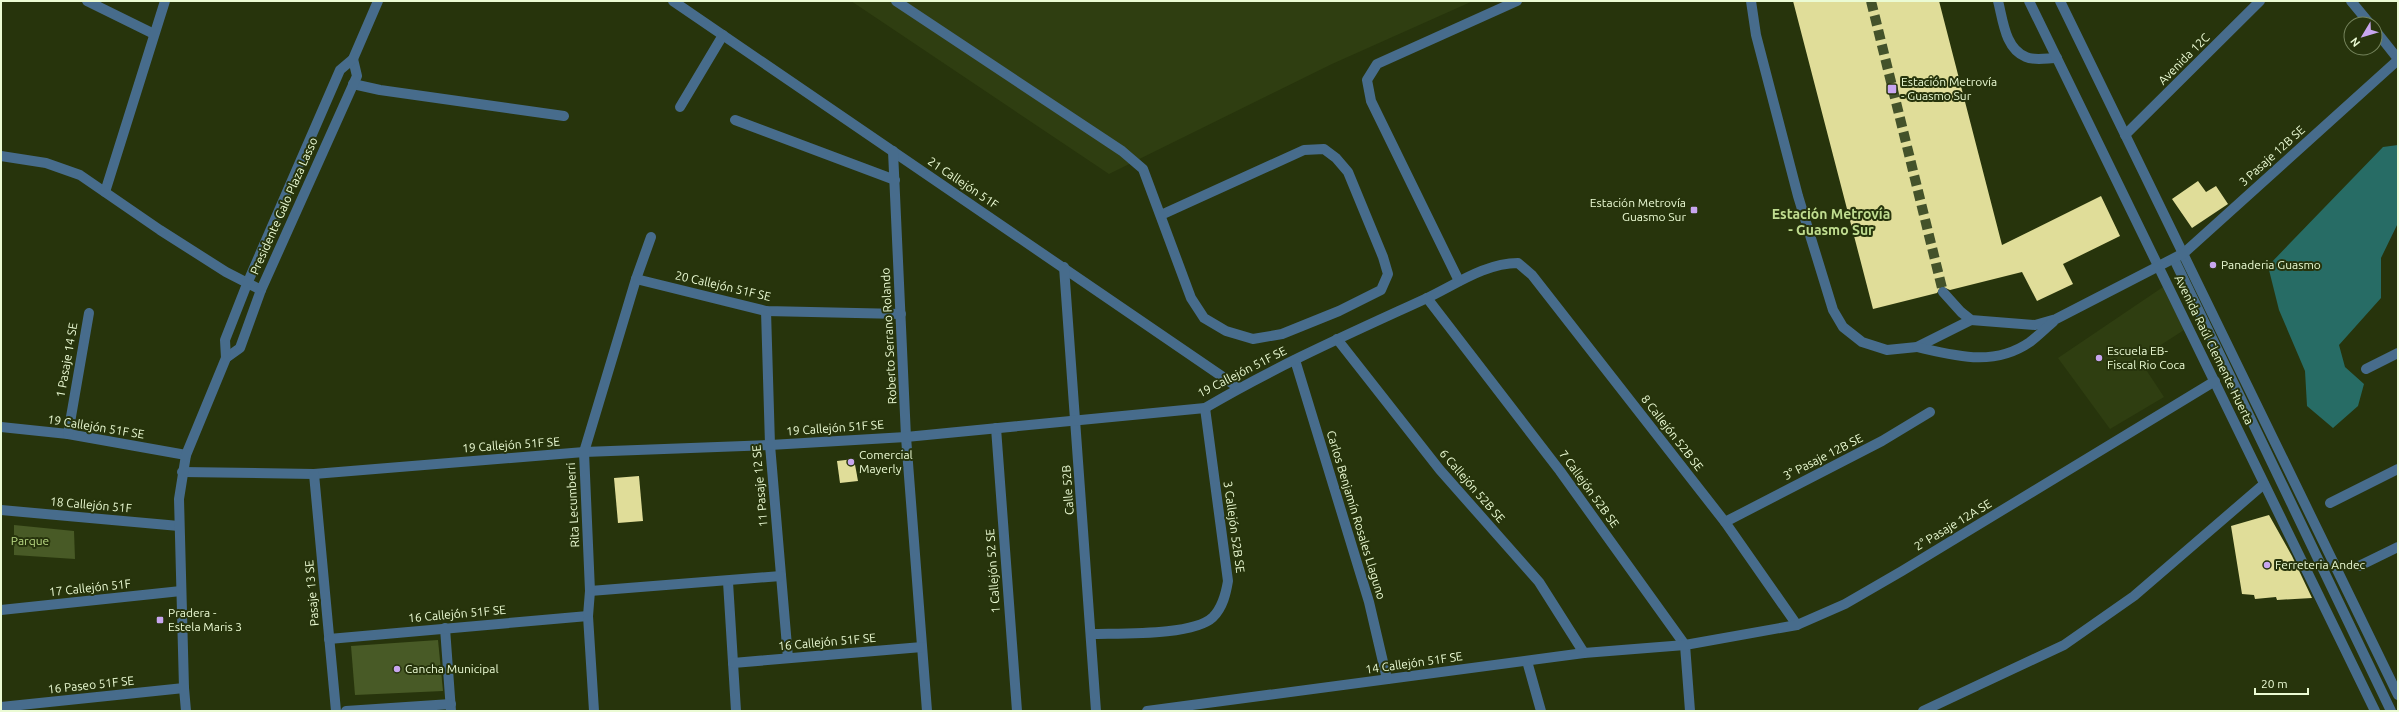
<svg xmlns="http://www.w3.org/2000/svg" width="2399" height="712" font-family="Ubuntu,sans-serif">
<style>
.built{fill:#2f3e11}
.green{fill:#485a26}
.water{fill:#276c65}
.building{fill:#e0dd99}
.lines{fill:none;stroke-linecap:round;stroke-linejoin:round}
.minor-tunnel{stroke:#44522a;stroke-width:10;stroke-dasharray:10 5;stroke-linecap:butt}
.minor{stroke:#476c8c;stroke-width:10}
.poi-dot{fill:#c8a6ef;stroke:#27340c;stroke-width:1.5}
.labels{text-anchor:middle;stroke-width:4;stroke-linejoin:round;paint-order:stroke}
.street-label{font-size:12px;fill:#ebfbd4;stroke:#27340c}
.poi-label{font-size:12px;fill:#ebfbd4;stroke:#27340c;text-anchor:start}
.park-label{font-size:12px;fill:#b9d984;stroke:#27340c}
.quarter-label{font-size:14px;font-weight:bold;fill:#c0dd90;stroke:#27340c}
</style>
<rect width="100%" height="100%" fill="#27340c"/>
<g class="built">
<path d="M851 1H1473L1332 64 1109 174Z"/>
<path d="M2163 287 2184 330 2139 359 2164 397 2110 429 2058 358Z"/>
</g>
<g class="green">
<path d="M14 525 74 531 75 559 14 555Z"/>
<path d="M438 640 443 691 355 695 351 646Z"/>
</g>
<path class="water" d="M2398 145V223L2381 258V298L2339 345 2345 367 2364 384 2358 406 2333 428 2307 406 2305 371 2279 310 2268 266 2383 147Z"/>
<g class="building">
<path d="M1793 1H1939L2002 245 2101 196 2120 236 2063 264 2073 284 2037 301 2022 272 1950 290 1941 286 1937 293 1873 309Z"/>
<path d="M2198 181 2206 192 2216 186 2228 204 2192 228 2172 199Z"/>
<path d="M854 459 858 481 840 483 837 461Z"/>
<path d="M639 476 643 521 618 523 614 478Z"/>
<path d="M2269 515 2292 556 2312 598 2277 600 2276 597 2255 599 2254 595 2242 594 2231 526Z"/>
</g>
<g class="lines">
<path class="minor-tunnel" d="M1871 1 1943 292"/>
<g class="minor">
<path d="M87 1 154 34"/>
<path d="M673 1 1239 388"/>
<path d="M896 1 1122 151 1143 169 1191 298 1204 318 1226 331 1253 339 1282 334 1339 311 1381 290 1388 274 1383 257 1348 172 1336 158 1324 149 1304 150 1161 215"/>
<path d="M1751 1 1756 35 1798 196 1833 310 1843 327 1862 342 1887 350 1917 347 1971 320"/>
<path d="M1998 1C2003 20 2005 49 2026 57 2034 61 2048 58 2057 58"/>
<path d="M2029 1 2375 711"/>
<path d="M2060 1 2398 695"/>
<path d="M2351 1 2370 24"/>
<path d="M2375 30 2398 59"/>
<path d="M353 84 380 90 564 116"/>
<path d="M680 107 723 35"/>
<path d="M735 120 895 180"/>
<path d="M2125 135 2260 1"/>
<path d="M893 151 906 437 927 711"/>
<path d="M1 156 46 163 80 175 160 230 226 272 261 290"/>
<path d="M105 192 165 1"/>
<path d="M2174 259 2391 711"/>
<path d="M1064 267 1096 711"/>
<path d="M636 279 766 311 901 314"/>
<path d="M1459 281 1371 101 1367 80 1377 64 1517 1"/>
<path d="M1943 292 1961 312 1971 320 2035 325 2056 319 2184 253 2398 60"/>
<path d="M1427 298 1560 471 1685 645 1690 711"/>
<path d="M766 311 770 445 788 658"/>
<path d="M1337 339 1440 470 1539 582 1584 653"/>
<path d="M1917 347C1956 356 1994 367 2030 342 2038 336 2046 328 2053 322"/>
<path d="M226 358 240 348 261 290 357 76 353 59"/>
<path d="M1295 360 1369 602 1387 679"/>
<path d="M2366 369 2398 353"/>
<path d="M1 427 68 434 186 455"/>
<path d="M996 428 1017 711"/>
<path d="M68 434 89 313"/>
<path d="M182 472 314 474 584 452 770 445 906 437 1205 408C1276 366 1351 333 1425 299 1455 285 1485 263 1518 263L1532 275 1725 522 1797 625"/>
<path d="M314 474 336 711"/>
<path d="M2330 503 2398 469"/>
<path d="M1 510 179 526"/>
<path d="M1725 522 1882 441 1930 412"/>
<path d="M2359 566 2398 547"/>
<path d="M728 582 736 711"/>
<path d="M590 591 781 576"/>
<path d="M1 610 181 591"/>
<path d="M445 628 451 711"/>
<path d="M1091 634C1120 633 1193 636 1213 617 1223 607 1226 593 1228 581L1205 408"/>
<path d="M329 639 588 616"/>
<path d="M1527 661 1541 711"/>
<path d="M733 663 922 647"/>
<path d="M1 707 184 688"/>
<path d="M186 711 184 688 179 499 186 455 226 358 225 340 247 284 340 70 353 59 378 1"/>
<path d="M346 711 451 704"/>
<path d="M594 711 588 616 590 591 584 452 636 279 651 237"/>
<path d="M1147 711 1584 653 1685 645 1797 625 1845 604 1902 571 2215 381"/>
<path d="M1923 711 2064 645 2134 596 2264 484"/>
</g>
</g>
<g class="poi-dot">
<rect x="1887" y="84" width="10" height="10" rx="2"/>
<rect x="1690" y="206" width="8" height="8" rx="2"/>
<circle cx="2213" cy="265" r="4"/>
<circle cx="2099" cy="358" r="4"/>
<circle cx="851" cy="462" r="4"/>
<circle cx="2267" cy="565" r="4"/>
<rect x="156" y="616" width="8" height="8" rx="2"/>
<circle cx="397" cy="669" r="4"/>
</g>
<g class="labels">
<g class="street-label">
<text transform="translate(2184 59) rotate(-45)" y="4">Avenida 12C</text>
<text transform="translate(2272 156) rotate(-42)" y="4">3 Pasaje 12B SE</text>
<text transform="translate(963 183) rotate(34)" y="4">21 Callejón 51F</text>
<text transform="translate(284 206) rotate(-66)" y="4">Presidente Galo Plaza Lasso</text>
<text transform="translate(723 286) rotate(13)" y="4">20 Callejón 51F SE</text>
<text transform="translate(889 336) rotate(-93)" y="4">Roberto Serrano Rolando</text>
<text transform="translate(2214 350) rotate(64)" y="4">Avenida Raúl Clemente Huerta</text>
<text transform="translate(67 360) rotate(-80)" y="4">1 Pasaje 14 SE</text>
<text transform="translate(1242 372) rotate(-27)" y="4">19 Callejón 51F SE</text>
<text transform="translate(96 427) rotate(9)" y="4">19 Callejón 51F SE</text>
<text transform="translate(835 428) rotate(-4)" y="4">19 Callejón 51F SE</text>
<text transform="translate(1672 433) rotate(52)" y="4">8 Callejón 52B SE</text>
<text transform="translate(511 445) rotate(-4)" y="4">19 Callejón 51F SE</text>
<text transform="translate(1823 457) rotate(-27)" y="4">3° Pasaje 12B SE</text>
<text transform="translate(760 486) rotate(-95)" y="4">11 Pasaje 12 SE</text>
<text transform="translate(1472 486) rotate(49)" y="4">6 Callejón 52B SE</text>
<text transform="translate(1589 489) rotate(54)" y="4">7 Callejón 52B SE</text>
<text transform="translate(1068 490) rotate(-94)" y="4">Calle 52B</text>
<text transform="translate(91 505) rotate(5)" y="4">18 Callejón 51F</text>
<text transform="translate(573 505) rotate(-93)" y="4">Rita Lecumberri</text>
<text transform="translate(1356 515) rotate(73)" y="4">Carlos Benjamín Rosales Llaguno</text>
<text transform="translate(1953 525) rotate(-31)" y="4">2° Pasaje 12A SE</text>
<text transform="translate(1234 527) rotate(82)" y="4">3 Callejón 52B SE</text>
<text transform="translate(993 571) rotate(-94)" y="4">1 Callejón 52 SE</text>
<text transform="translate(90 588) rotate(-6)" y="4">17 Callejón 51F</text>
<text transform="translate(312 593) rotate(-95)" y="4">Pasaje 13 SE</text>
<text transform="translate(457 614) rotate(-5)" y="4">16 Callejón 51F SE</text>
<text transform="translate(827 642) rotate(-5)" y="4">16 Callejón 51F SE</text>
<text transform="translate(1414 663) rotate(-8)" y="4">14 Callejón 51F SE</text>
<text transform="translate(91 685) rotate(-6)" y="4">16 Paseo 51F SE</text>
</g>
<g class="poi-label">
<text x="1901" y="86">Estación Metrovía<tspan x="1901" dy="14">- Guasmo Sur</tspan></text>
<text x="1686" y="207" text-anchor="end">Estación Metrovía<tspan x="1686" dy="14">Guasmo Sur</tspan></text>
<text x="2221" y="269">Panaderia Guasmo</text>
<text x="2107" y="355">Escuela EB-<tspan x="2107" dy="14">Fiscal Rio Coca</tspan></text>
<text x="859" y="459">Comercial<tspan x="859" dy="14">Mayerly</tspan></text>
<text x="2275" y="569">Ferreteria Andec</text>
<text x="168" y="617">Pradera -<tspan x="168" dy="14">Estela Maris 3</tspan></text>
<text x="405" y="673">Cancha Municipal</text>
</g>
<g class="park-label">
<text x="30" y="545">Parque</text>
</g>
<g class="quarter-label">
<text x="1831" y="219">Estación Metrovía<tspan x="1831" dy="16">- Guasmo Sur</tspan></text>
</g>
</g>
<rect width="2399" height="712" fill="none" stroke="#ebfbd4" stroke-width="4"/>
<g transform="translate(2363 36) rotate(232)"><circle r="19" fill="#27340c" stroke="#75845c"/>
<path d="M0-3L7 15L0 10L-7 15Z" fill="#c8a6ef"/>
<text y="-6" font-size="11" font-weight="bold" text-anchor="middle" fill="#ebfbd4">N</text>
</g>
<path d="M2255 688v6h53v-6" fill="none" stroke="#ebfbd4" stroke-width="2"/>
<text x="2261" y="688" font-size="12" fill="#ebfbd4" stroke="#27340c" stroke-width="3" paint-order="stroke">20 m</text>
</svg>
